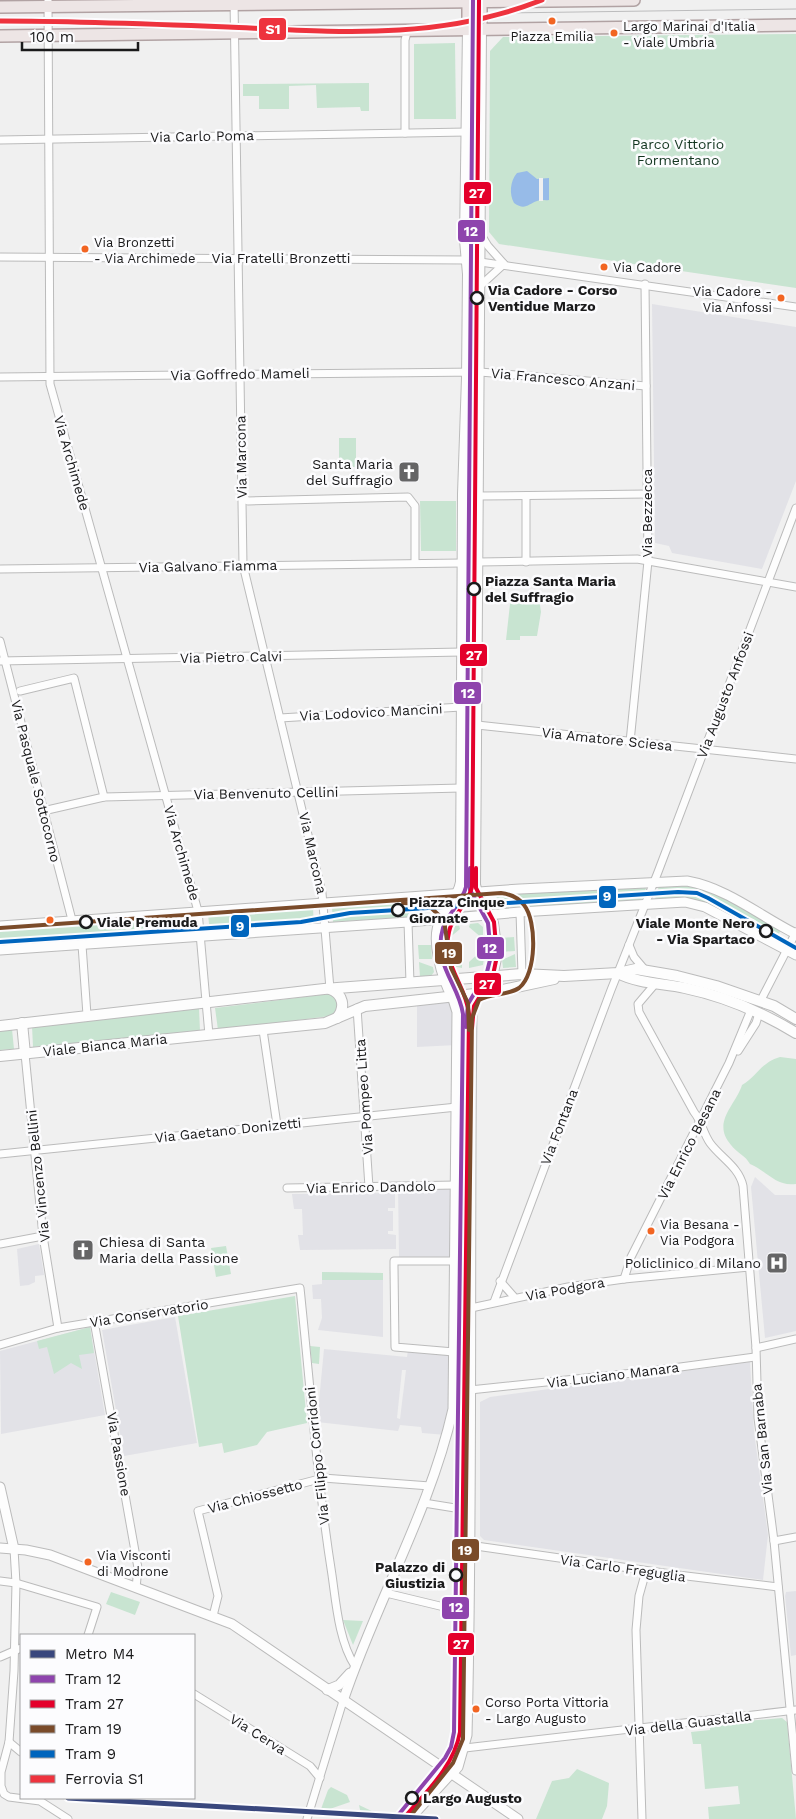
<svg xmlns="http://www.w3.org/2000/svg" width="796" height="1819" font-family="'Work Sans',sans-serif">
<style>
.built{fill:#e2e2e7;fill-rule:evenodd}
.green{fill:#c8e4d1}
.water{fill:#97bbe8}
.pier{fill:#f0f0f0}
.lines{fill:none;stroke-linecap:round;stroke-linejoin:round}
.minor-casing{stroke:#bbb;stroke-width:9}
.tertiary-casing{stroke:#bbb;stroke-width:11}
.secondary-casing{stroke:#bbb;stroke-width:12}
.primary-casing{stroke:#b1a2a3;stroke-width:14}
.minor{stroke:#fdfdfd;stroke-width:7}
.tertiary{stroke:#fdfdfd;stroke-width:9}
.secondary{stroke:#fdfdfd;stroke-width:10}
.primary{stroke:#ede5e5;stroke-width:11}
.tram{stroke:#bcbcbd;stroke-width:1}
.rail-1-casing{stroke:#fcfcfe;stroke-width:9}
.rail-1{stroke:#ee333e;stroke-width:5}
.tram-1-casing{stroke:#fcfcfe;stroke-width:8}
.tram-2-casing{stroke:#fcfcfe;stroke-width:8}
.tram-3-casing{stroke:#fcfcfe;stroke-width:8}
.tram-4-casing{stroke:#fcfcfe;stroke-width:8}
.tram-1{stroke:#8e44ad;stroke-width:4}
.tram-2{stroke:#e4002b;stroke-width:4}
.tram-3{stroke:#7a4b2a;stroke-width:4}
.tram-4{stroke:#0065bd;stroke-width:4}
.metro-1-casing{stroke:#fcfcfe;stroke-width:9}
.metro-1{stroke:#39477d;stroke-width:5}
.bus-dot{fill:#f26522;stroke:#fcfcfe;stroke-width:2}
.stop-dot{fill:#fcfcfe;stroke:#1a1a1b;stroke-width:2.5}
.labels{text-anchor:middle;stroke-width:5;stroke-linejoin:round;paint-order:stroke}
.bus-label{font-size:13px;fill:#1a1a1b;stroke:#fcfcfe;text-anchor:start}
.street-label{font-size:14px;fill:#1a1a1b;stroke:#fcfcfe}
.park-label{font-size:14px;fill:#12351f;stroke:#fcfcfe}
.stop-label{font-size:14px;font-weight:bold;fill:#1a1a1b;stroke:#fcfcfe;text-anchor:start}
.poi-label{font-size:14px;fill:#1a1a1b;stroke:#fcfcfe;text-anchor:end}
.line-badge{stroke:#fcfcfe;stroke-width:2}
.badge-label{font-size:14px;text-anchor:middle;font-weight:bold;fill:#fff}
</style>
<rect width="100%" height="100%" fill="#f0f0f0"/>
<g class="built">
<path d="M652 304 796 327V481L762 569 672 553 669 546 655 543Z"/>
<path d="M451 996 457 1045 417 1047V1000Z"/>
<path d="M755 1177 775 1195H796V1331L765 1338 751 1187Z"/>
<path d="M456 1186V1260H399L398 1187Z"/>
<path d="M395 1193V1208H388V1211H393V1231H388V1234L396 1235V1249L300 1250 298 1235H303L302 1209H294L292 1194Z"/>
<path d="M39 1244 44 1275 35 1276V1282L29 1285 20 1286 17 1249Z"/>
<path d="M322 1272 383 1273V1337L318 1330 322 1318 321 1299H313L312 1285 322 1284Z"/>
<path d="M175 1317 197 1443 124 1456 102 1330Z"/>
<path d="M90 1327 105 1415 1 1434 0 1351Z"/>
<path d="M324 1349 407 1357 408 1349 455 1352 446 1435 422 1433 421 1427 400 1425 398 1431 317 1422ZM402 1370H406L400 1419 397 1418Z"/>
<path d="M750 1362 754 1432 768 1535 763 1580 484 1540 480 1536V1402L490 1397Z"/>
<path d="M796 1591V1655L791 1656 785 1596 786 1592Z"/>
</g>
<g class="green">
<path d="M796 34V288L499 244 489 232 490 51 503 37Z"/>
<path d="M455 43 456 119H414V44Z"/>
<path d="M369 83V111H361L360 107 317 108 316 85 289 86V109H259V96H243V84Z"/>
<rect x="339" y="438" width="17" height="29"/>
<path d="M420 501H456V551H421Z"/>
<path d="M511 595H523V600L539 598 541 612 537 636H520V640H506Z"/>
<path d="M689 885 718 894 781 930 775 940 704 902 688 898 655 899 659 886Z"/>
<path d="M647 886 641 900 497 908 496 894Z"/>
<path d="M419 901 420 916 333 922 332 907Z"/>
<path d="M313 908 314 926 210 933 208 914Z"/>
<path d="M191 917 192 934 0 946V930Z"/>
<path d="M478 923 483 927V939L469 927 470 924Z"/>
<path d="M459 925 460 929 448 939V928Z"/>
<path d="M514 937 515 951 501 952V938Z"/>
<path d="M418 945H431L432 959H419Z"/>
<path d="M450 951 462 965V968L452 966 448 958Z"/>
<path d="M481 951 485 952 483 965 469 968V962Z"/>
<path d="M515 954 516 967 503 968 502 960Z"/>
<path d="M419 962 433 967 434 972 431 976 420 977Z"/>
<path d="M327 994C338 995 339 1005 335 1014L330 1016 218 1030 215 1008Z"/>
<path d="M199 1008 200 1031 33 1047 32 1026Z"/>
<path d="M12 1029 14 1049 0 1050V1031Z"/>
<path d="M780 1057 796 1059V1184C776 1187 767 1171 750 1164 745 1155 737 1153 731 1145 711 1122 736 1105 742 1085 758 1076 760 1063 780 1057Z"/>
<path d="M226 1246 231 1274 216 1277 211 1248Z"/>
<path d="M322 1272 383 1273V1280H322Z"/>
<path d="M295 1296 307 1423 267 1432 257 1445 224 1453 222 1443 199 1447 178 1316Z"/>
<path d="M90 1327 94 1353 79 1355 82 1369 71 1363 54 1374 47 1347 39 1349 37 1341Z"/>
<path d="M310 1346 320 1347 319 1364 312 1363Z"/>
<path d="M111 1592 140 1602 135 1615 106 1604Z"/>
<path d="M343 1620 363 1621 353 1645Z"/>
<path d="M782 1718 787 1722 796 1819H709L708 1807 740 1804 738 1786 705 1789 701 1744H693L691 1732 710 1730V1724Z"/>
<path d="M577 1769 609 1783 607 1806 602 1819H536L552 1781 569 1778Z"/>
<path d="M331 1787 347 1795 350 1802 324 1811 321 1809 328 1790Z"/>
<path d="M359 1805 378 1814 381 1819H362Z"/>
</g>
<path class="water" d="M527 171 537 179 549 178V200C545 201 541 199 537 201 528 204 525 211 514 203 509 194 510 181 517 173Z"/>
<rect class="pier" x="539" y="178" width="4" height="23"/>
<g class="lines">
<g class="minor-casing">
<g id="minor">
<path d="M48 0 50 384 198 911 209 1035"/>
<path d="M234 1 243 565 322 893 330 989"/>
<path d="M405 133V40L408 29"/>
<path d="M0 140 467 132"/>
<path d="M480 233 488 246 504 264"/>
<path d="M0 257 467 260"/>
<path d="M480 262 796 307"/>
<path d="M480 286 504 264"/>
<path d="M0 377 480 372 646 386"/>
<path d="M479 496 647 494"/>
<path d="M526 496V562"/>
<path d="M242 498 248 501 408 497 415 506V563"/>
<path d="M479 562 637 559 796 587"/>
<path d="M0 569 462 563"/>
<path d="M0 641 72 920"/>
<path d="M0 661 462 652"/>
<path d="M20 691 74 678 104 797"/>
<path d="M280 718 461 707"/>
<path d="M477 725 796 759"/>
<path d="M630 742 648 561 645 284"/>
<path d="M43 811 104 797 461 788"/>
<path d="M520 912 522 974"/>
<path d="M408 922 410 983"/>
<path d="M82 945 87 1015"/>
<path d="M629 945 634 957 645 970"/>
<path d="M655 984 638 1004 639 1012 694 1112C702 1122 703 1133 710 1143 721 1158 739 1167 743 1186L756 1348 758 1418 774 1541 796 1771"/>
<path d="M761 1000 796 932"/>
<path d="M357 1008 369 1187"/>
<path d="M263 1030 277 1125"/>
<path d="M738 1051 756 1023 759 1013"/>
<path d="M25 1054 43 1236 58 1328"/>
<path d="M0 1154 457 1107"/>
<path d="M287 1188 456 1185"/>
<path d="M0 1244 43 1236"/>
<path d="M624 1279 631 1257 729 1063 751 1010"/>
<path d="M500 1281 515 1298"/>
<path d="M494 1302 611 990 658 872 796 508"/>
<path d="M471 1308 568 1287 624 1279 749 1267"/>
<path d="M94 1321 138 1568 136 1588"/>
<path d="M0 1345 58 1328 300 1288C310 1383 317 1480 332 1575 336 1603 339 1642 355 1666"/>
<path d="M756 1348 796 1339"/>
<path d="M454 1352 395 1347 394 1267V1261H455"/>
<path d="M454 1398 460 1392 470 1390 643 1372 755 1357"/>
<path d="M424 1503 455 1508 469 1503"/>
<path d="M774 1541 796 1537"/>
<path d="M469 1545 678 1575 778 1587"/>
<path d="M14 1549 16 1583 14 1671 9 1742 1 1772V1786L4 1794 9 1797 40 1801 68 1819"/>
<path d="M0 1581 16 1583 97 1607 88 1635"/>
<path d="M386 1593 444 1607"/>
<path d="M213 1616 218 1596 198 1511 323 1478 430 1486"/>
<path d="M0 1657 21 1648"/>
<path d="M194 1694 310 1766 320 1778"/>
<path d="M9 1742 21 1752"/>
<path d="M465 1748 796 1710"/>
<path d="M307 1819 343 1701"/>
<path d="M411 1819 452 1774"/>
<path d="M642 1819 636 1630 639 1596 646 1571"/>
</g>
</g>
<g class="tertiary-casing">
<g id="tertiary">
<path d="M0 926 520 889 687 881C727 888 760 916 796 934"/>
<path d="M0 950 408 922 520 912 685 902 705 907 796 955"/>
<path d="M0 1487 14 1549"/>
<path d="M0 1548 26 1550 50 1555 232 1624 518 1819"/>
<path d="M327 1690 339 1685 350 1673"/>
<path d="M343 1701C376 1602 430 1511 453 1409L457 1012 452 996"/>
<path d="M452 1774 458 1767 467 1735C473 1494 469 1252 472 1010L476 994"/>
</g>
</g>
<g class="secondary-casing">
<g id="secondary">
<path d="M618 973C639 984 662 983 685 988 723 996 763 1013 796 1033"/>
<path d="M330 989C343 994 346 1007 337 1018"/>
<path d="M476 994 492 977 497 954 493 923 477 892 475 885 481 29"/>
<path d="M452 996C443 979 430 938 441 920 448 908 459 896 461 882L463 494 467 378 468 274 465 240 468 29"/>
<path d="M22 1023 25 1054"/>
<path d="M0 1026 324 989 522 974 564 976 618 973 636 969 677 976 716 986 774 1006 796 1019"/>
<path d="M0 1056 325 1023 365 1006 493 992 554 979"/>
</g>
</g>
<g class="primary-casing">
<g id="primary">
<path d="M481 0V29"/>
<path d="M0 7 634 0"/>
<path d="M468 29V0"/>
<path d="M0 36 796 25"/>
</g>
</g>
<use href="#minor" class="minor"/>
<use href="#tertiary" class="tertiary"/>
<use href="#secondary" class="secondary"/>
<use href="#primary" class="primary"/>
<path class="tram" d="M472 47C474 29 486 16 504 13L796 9"/>
<g class="rail-1-casing">
<path id="rail-1" d="M0 21C76 21 152 24 228 27 337 32 438 41 542 0"/>
</g>
<use href="#rail-1" class="rail-1"/>
<g class="tram-1-casing">
<g id="tram-1">
<path d="M466 1027 468 1004 487 972 491 956 488 923 470 890V868"/>
<path d="M395 1819 445 1758 451 1747 454 1732 463 1014C459 984 432 964 443 928 448 913 462 903 466 887L473 0"/>
</g>
</g>
<g class="tram-2-casing">
<g id="tram-2">
<path d="M472 1028 474 1006 493 975 497 956 494 922 476 888V868"/>
<path d="M403 1819C425 1793 454 1767 460 1732L469 1014C466 984 441 965 449 932 452 915 468 904 472 887L479 0"/>
</g>
</g>
<g class="tram-3-casing">
<g id="tram-3">
<path d="M403 903 427 904 444 920 451 968 468 1003 469 1030"/>
<path d="M0 928 501 893C509 894 518 897 524 905 537 921 537 974 519 988 507 996 492 993 479 1000L472 1018 463 1739 453 1763 408 1819"/>
</g>
</g>
<g class="tram-4-casing">
<path id="tram-4" d="M0 942 301 922 350 913 678 892 697 893 708 898 796 948"/>
</g>
<use href="#tram-1" class="tram-1"/>
<use href="#tram-2" class="tram-2"/>
<use href="#tram-3" class="tram-3"/>
<use href="#tram-4" class="tram-4"/>
<g class="metro-1-casing">
<path id="metro-1" d="M68 1798 436 1819"/>
</g>
<use href="#metro-1" class="metro-1"/>
</g>
<defs>
<g id="church-square" transform="scale(1.125)"><rect x="-9" y="-9" width="18" height="18" rx="4" fill="#656566" stroke="#fcfcfe"/><path d="M-1.2-6h2.4v3.5h3.3v2.4h-3.3V6h-2.4V-.1h-3.3v-2.4h3.3Z" fill="#fff"/></g>
<g id="hospital-square" transform="scale(1.125)"><rect x="-9" y="-9" width="18" height="18" rx="4" fill="#656566" stroke="#fcfcfe"/><path d="M-5-5h3v3.5h4V-5h3V5h-3V1.5h-4V5h-3Z" fill="#fff"/></g>
</defs>
<g fill-rule="evenodd">
<use href="#church-square" x="409" y="472"/>
<use href="#church-square" x="83" y="1250"/>
<use href="#hospital-square" x="777" y="1263"/>
</g>
<g class="bus-dot">
<circle cx="552" cy="21" r="4.5"/>
<circle cx="614" cy="33" r="4.5"/>
<circle cx="85" cy="249" r="4.5"/>
<circle cx="604" cy="267" r="4.5"/>
<circle cx="781" cy="298" r="4.5"/>
<circle cx="50" cy="920" r="4.5"/>
<circle cx="651" cy="1231" r="4.5"/>
<circle cx="88" cy="1562" r="4.5"/>
<circle cx="476" cy="1709" r="4.5"/>
</g>
<g class="stop-dot">
<circle cx="477" cy="298" r="6"/>
<circle cx="474" cy="589" r="6"/>
<circle cx="398" cy="910" r="6"/>
<circle cx="86" cy="922" r="6"/>
<circle cx="766" cy="931" r="6"/>
<circle cx="456" cy="1575" r="6"/>
<circle cx="412" cy="1798" r="6"/>
</g>
<g class="labels">
<g class="bus-label">
<text x="623" y="31">Largo Marinai d'Italia<tspan x="623" dy="16">- Viale Umbria</tspan></text>
<text x="552" y="41" text-anchor="middle">Piazza Emilia</text>
<text x="94" y="247">Via Bronzetti<tspan x="94" dy="16">- Via Archimede</tspan></text>
<text x="613" y="272">Via Cadore</text>
<text x="772" y="296" text-anchor="end">Via Cadore -<tspan x="772" dy="16">Via Anfossi</tspan></text>
<text x="660" y="1229">Via Besana -<tspan x="660" dy="16">Via Podgora</tspan></text>
<text x="97" y="1560">Via Visconti<tspan x="97" dy="16">di Modrone</tspan></text>
<text x="485" y="1707">Corso Porta Vittoria<tspan x="485" dy="16">- Largo Augusto</tspan></text>
</g>
<g class="street-label">
<text transform="translate(202 136) rotate(-1)" y="5">Via Carlo Poma</text>
<text x="281" y="263">Via Fratelli Bronzetti</text>
<text transform="translate(240 374) rotate(-1)" y="5">Via Goffredo Mameli</text>
<text transform="translate(563 379) rotate(5)" y="5">Via Francesco Anzani</text>
<text transform="translate(241 457) rotate(-91)" y="5">Via Marcona</text>
<text transform="translate(72 463) rotate(74)" y="5">Via Archimede</text>
<text transform="translate(647 513) rotate(-90)" y="5">Via Bezzecca</text>
<text transform="translate(208 566) rotate(-1)" y="5">Via Galvano Fiamma</text>
<text transform="translate(231 657) rotate(-1)" y="5">Via Pietro Calvi</text>
<text transform="translate(725 695) rotate(-69)" y="5">Via Augusto Anfossi</text>
<text transform="translate(371 712) rotate(-3)" y="5">Via Lodovico Mancini</text>
<text transform="translate(607 739) rotate(6)" y="5">Via Amatore Sciesa</text>
<text transform="translate(36 781) rotate(76)" y="5">Via Pasquale Sottocorno</text>
<text transform="translate(266 793) rotate(-1)" y="5">Via Benvenuto Cellini</text>
<text transform="translate(182 853) rotate(74)" y="5">Via Archimede</text>
<text transform="translate(313 853) rotate(77)" y="5">Via Marcona</text>
<text transform="translate(105 1045) rotate(-6)" y="5">Viale Bianca Maria</text>
<text transform="translate(364 1097) rotate(-94)" y="5">Via Pompeo Litta</text>
<text transform="translate(559 1127) rotate(-69)" y="5">Via Fontana</text>
<text transform="translate(228 1130) rotate(-6)" y="5">Via Gaetano Donizetti</text>
<text transform="translate(689 1144) rotate(-63)" y="5">Via Enrico Besana</text>
<text transform="translate(38 1176) rotate(-96)" y="5">Via Vincenzo Bellini</text>
<text transform="translate(371 1187) rotate(-1)" y="5">Via Enrico Dandolo</text>
<text transform="translate(565 1289) rotate(-10)" y="5">Via Podgora</text>
<text transform="translate(149 1313) rotate(-9)" y="5">Via Conservatorio</text>
<text transform="translate(613 1375) rotate(-7)" y="5">Via Luciano Manara</text>
<text transform="translate(762 1439) rotate(-96)" y="5">Via San Barnaba</text>
<text transform="translate(119 1454) rotate(80)" y="5">Via Passione</text>
<text transform="translate(317 1456) rotate(-96)" y="5">Via Filippo Corridoni</text>
<text transform="translate(255 1496) rotate(-15)" y="5">Via Chiossetto</text>
<text transform="translate(623 1568) rotate(8)" y="5">Via Carlo Freguglia</text>
<text transform="translate(688 1723) rotate(-7)" y="5">Via della Guastalla</text>
<text transform="translate(258 1734) rotate(32)" y="5">Via Cerva</text>
</g>
<g class="park-label">
<text x="678" y="149">Parco Vittorio<tspan x="678" dy="16">Formentano</tspan></text>
</g>
<g class="stop-label">
<text x="488" y="295">Via Cadore - Corso<tspan x="488" dy="16">Ventidue Marzo</tspan></text>
<text x="485" y="586">Piazza Santa Maria<tspan x="485" dy="16">del Suffragio</tspan></text>
<text x="409" y="907">Piazza Cinque<tspan x="409" dy="16">Giornate</tspan></text>
<text x="97" y="927">Viale Premuda</text>
<text x="755" y="928" text-anchor="end">Viale Monte Nero<tspan x="755" dy="16">- Via Spartaco</tspan></text>
<text x="445" y="1572" text-anchor="end">Palazzo di<tspan x="445" dy="16">Giustizia</tspan></text>
<text x="423" y="1803">Largo Augusto</text>
</g>
<g class="poi-label">
<text x="393" y="469">Santa Maria<tspan x="393" dy="16">del Suffragio</tspan></text>
<text x="99" y="1247" text-anchor="start">Chiesa di Santa<tspan x="99" dy="16">Maria della Passione</tspan></text>
<text x="761" y="1268">Policlinico di Milano</text>
</g>
</g>
<g class="line-badge">
<rect x="258" y="17" width="29" height="24" rx="5" fill="#ee333e"/>
<rect x="463" y="181" width="29" height="24" rx="5" fill="#e4002b"/>
<rect x="457" y="219" width="29" height="24" rx="5" fill="#8e44ad"/>
<rect x="459" y="643" width="29" height="24" rx="5" fill="#e4002b"/>
<rect x="453" y="681" width="29" height="24" rx="5" fill="#8e44ad"/>
<rect x="598" y="885" width="19" height="24" rx="5" fill="#0065bd"/>
<rect x="230" y="914" width="20" height="24" rx="5" fill="#0065bd"/>
<rect x="476" y="936" width="29" height="24" rx="5" fill="#8e44ad"/>
<rect x="434" y="941" width="29" height="24" rx="5" fill="#7a4b2a"/>
<rect x="473" y="972" width="29" height="24" rx="5" fill="#e4002b"/>
<rect x="451" y="1538" width="29" height="24" rx="5" fill="#7a4b2a"/>
<rect x="441" y="1596" width="29" height="24" rx="5" fill="#8e44ad"/>
<rect x="447" y="1632" width="28" height="24" rx="5" fill="#e4002b"/>
</g>
<g class="badge-label">
<text x="273" y="34">S1</text>
<text x="477" y="198">27</text>
<text x="471" y="236">12</text>
<text x="474" y="660">27</text>
<text x="468" y="698">12</text>
<text x="607" y="901">9</text>
<text x="240" y="931">9</text>
<text x="490" y="953">12</text>
<text x="449" y="958">19</text>
<text x="487" y="989">27</text>
<text x="465" y="1555">19</text>
<text x="456" y="1612">12</text>
<text x="461" y="1649">27</text>
</g>
<rect x="20" y="1634" width="175" height="165" fill="#fcfcfe" stroke="#a2a2a3"/>
<rect x="30" y="1650" width="25" height="8" fill="#39477d" stroke="#a2a2a3"/>
<text x="65" y="1659" font-size="15" fill="#1a1a1b">Metro M4</text>
<rect x="30" y="1675" width="25" height="8" fill="#8e44ad" stroke="#a2a2a3"/>
<text x="65" y="1684" font-size="15" fill="#1a1a1b">Tram 12</text>
<rect x="30" y="1700" width="25" height="8" fill="#e4002b" stroke="#a2a2a3"/>
<text x="65" y="1709" font-size="15" fill="#1a1a1b">Tram 27</text>
<rect x="30" y="1725" width="25" height="8" fill="#7a4b2a" stroke="#a2a2a3"/>
<text x="65" y="1734" font-size="15" fill="#1a1a1b">Tram 19</text>
<rect x="30" y="1750" width="25" height="8" fill="#0065bd" stroke="#a2a2a3"/>
<text x="65" y="1759" font-size="15" fill="#1a1a1b">Tram 9</text>
<rect x="30" y="1775" width="25" height="8" fill="#ee333e" stroke="#a2a2a3"/>
<text x="65" y="1784" font-size="15" fill="#1a1a1b">Ferrovia S1</text>
<path d="M22 42v8h116v-8" fill="none" stroke="#1a1a1b" stroke-width="2.5"/>
<text x="30" y="42" font-size="15" fill="#1a1a1b" stroke="#fcfcfe" stroke-width="4" paint-order="stroke">100 m</text>
</svg>
